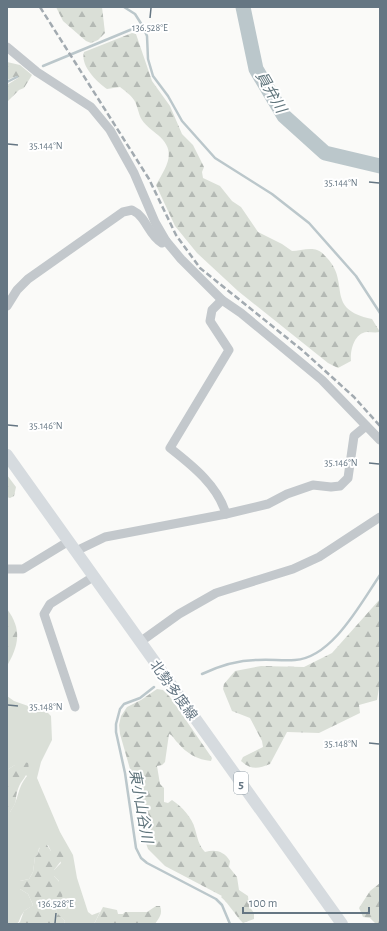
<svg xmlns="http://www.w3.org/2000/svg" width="387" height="931" font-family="'Alegreya Sans','Noto Sans JP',sans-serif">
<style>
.green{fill:#dadfd7}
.forest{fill:url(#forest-firs)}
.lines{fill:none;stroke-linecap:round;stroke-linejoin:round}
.stream{stroke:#bbc7cb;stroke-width:2.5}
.river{stroke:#bbc7cb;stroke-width:15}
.minor{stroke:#c3c8cc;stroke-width:9}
.major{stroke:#d6dbdf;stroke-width:12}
.rail{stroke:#a2aab0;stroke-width:2.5;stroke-dasharray:6 3;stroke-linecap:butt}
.ticks{fill:none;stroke:#657683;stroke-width:1.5}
.labels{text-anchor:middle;stroke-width:4;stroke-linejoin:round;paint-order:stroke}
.shield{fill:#fff;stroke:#939fa8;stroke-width:1}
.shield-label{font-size:13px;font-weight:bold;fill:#657683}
.street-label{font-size:14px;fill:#657683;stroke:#fff}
.water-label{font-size:15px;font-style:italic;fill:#60757c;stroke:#fff}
.ticks-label{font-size:10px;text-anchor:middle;fill:#657683;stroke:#fff;stroke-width:4;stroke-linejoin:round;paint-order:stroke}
</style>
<defs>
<pattern id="forest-firs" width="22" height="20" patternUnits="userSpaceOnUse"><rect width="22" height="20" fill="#dadfd7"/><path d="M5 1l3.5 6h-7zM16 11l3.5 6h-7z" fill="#b4b9b4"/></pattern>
</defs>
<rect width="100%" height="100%" fill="#fafaf8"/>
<path class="green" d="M7 696 14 701 48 713 51 716 52 740 41 762 37 778 60 832 73 855 77 878 88 912 92 915 100 912 94 924H64L65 921 56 913 59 881 54 876V870L61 863 56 851H51L48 845 39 848 38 854 35 857 33 872 29 879 20 881V889L28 894 33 905C30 908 25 909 23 913 16 923 23 924 7 924V812H10C20 798 16 790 27 776L15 765 7 770Z"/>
<g class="forest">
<path d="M56 7H102L105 33 98 40 91 43 86 41 63 21Z"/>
<path d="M132 33 136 34 152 81 170 106 182 134 193 145 204 167 202 172 203 178 220 186 232 201 241 207 258 232 282 244 292 251C299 251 310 247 317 250 321 251 324 255 327 258 351 283 324 309 372 319L380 332C375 333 371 332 367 332 354 333 350 351 351 361L338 368 328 363 238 291 197 253 175 226 156 185C166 167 178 152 158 135 153 131 146 126 142 120 138 114 138 106 134 100 131 95 125 91 120 87L107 89C97 82 80 66 84 52Z"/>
<path d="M7 62 20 65 32 75 24 88 19 90 7 102V85L18 78 17 76 7 80Z"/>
<path d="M7 475 16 487 14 496 10 498 7 497Z"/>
<path d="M380 599V682L377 700 359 705 360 713 319 733 287 732 270 764C258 769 251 770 241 761L243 757 263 747 262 741 250 718 232 711 223 689 224 684 235 671 261 666 304 667 332 653Z"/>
<path d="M7 609C22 629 19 645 7 666Z"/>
<path d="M157 689 163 690 170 697 212 758 211 761C198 760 186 753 178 743 174 740 174 736 169 734L165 762 162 765 157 766 160 784 164 788V802L168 803 172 800C182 807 192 817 195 829 198 839 198 844 205 852 215 849 224 851 230 861L229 867 237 877 239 890 248 896 249 906 254 913V919L243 923C235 915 230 905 221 897L222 896 165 866 148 849 142 832 138 797 120 734 119 725 121 716 127 707 141 700Z"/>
<path d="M21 761 28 763C31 774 21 779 18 789 14 800 19 800 10 812H7V770Z"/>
<path d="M41 842H45L51 851H61L65 856 54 870V876L63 886 62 901 57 906 56 912 65 921 64 924H17L20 922 24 911 33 905 28 894 20 889 17 885 20 881 29 879 33 872 35 857 38 854Z"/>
<path d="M380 883V924H376L370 918 363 917 359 908 370 891Z"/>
<path d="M156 906H160C163 914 159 918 155 924H94L103 907 117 910 118 914H123L125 912H147Z"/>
</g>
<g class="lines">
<g class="stream">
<path d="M124 7 135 14 142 25 147 36 148 59 153 76 168 96 182 121 215 158 272 194 309 223 356 276 380 313"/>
<path d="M43 66 142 25"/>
<path d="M7 82 17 77"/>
<path d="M202 674C219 666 239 660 258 660 270 659 282 661 295 660 332 658 361 603 380 575"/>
<path d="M154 687 140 698 124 704 120 709 116 724V732L125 773 136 848 141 858 147 863 216 899 222 905 230 924"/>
</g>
<path class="river" d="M243 7 256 69 284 116 325 153 380 166"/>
<g class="minor">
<path d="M7 47 37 72 91 107 110 130 134 173 155 222 166 241 181 259 222 300 241 313 322 380 380 440"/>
<path d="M222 300 212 310 210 321 229 350 170 448C193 466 218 486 226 514"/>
<path d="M7 306 17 290 28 279 123 212 132 210C147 217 148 235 162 243L166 241"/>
<path d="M76 551 105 537 226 514 268 504 287 494 313 485 331 487 340 486 348 478 354 436 366 426"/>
<path d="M7 569H23L69 541"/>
<path d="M140 642 179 614 216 593 293 569 319 557 380 517"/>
<path d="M75 707 44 614 50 604 93 577"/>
</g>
<path class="major" d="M7 455 342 924"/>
<path class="rail" d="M40 7 149 179 176 235 200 268 302 350 354 397 380 426"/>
</g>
<path class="ticks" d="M150 18 151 8M8 144 18 145M369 182 379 183M8 425 18 426M369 463 379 464M8 705 18 706M369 743 379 744M55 923 56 913"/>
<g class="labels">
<rect class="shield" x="234" y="772" width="14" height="22" rx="3"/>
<g class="shield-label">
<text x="241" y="788">5</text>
</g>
<g class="street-label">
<text transform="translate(174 690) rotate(54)" y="5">北勢多度線</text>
</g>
<g class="water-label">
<text transform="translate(271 92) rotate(60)" y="5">員弁川</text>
<text transform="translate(141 806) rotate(80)" y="5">東小山谷川</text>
</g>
</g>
<g class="ticks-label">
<text x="150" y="31">136.528°E</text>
<text x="46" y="149">35.144°N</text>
<text x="341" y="186">35.144°N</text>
<text x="46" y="429">35.146°N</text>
<text x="341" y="466">35.146°N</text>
<text x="46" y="710">35.148°N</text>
<text x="341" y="747">35.148°N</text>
<text x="56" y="907">136.528°E</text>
</g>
<rect width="387" height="931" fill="none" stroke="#657683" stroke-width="16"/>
<path d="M243 907v6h126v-6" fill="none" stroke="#657683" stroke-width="2"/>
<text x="249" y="907" font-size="12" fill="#657683" stroke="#ffffff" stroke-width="3" paint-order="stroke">100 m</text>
</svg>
